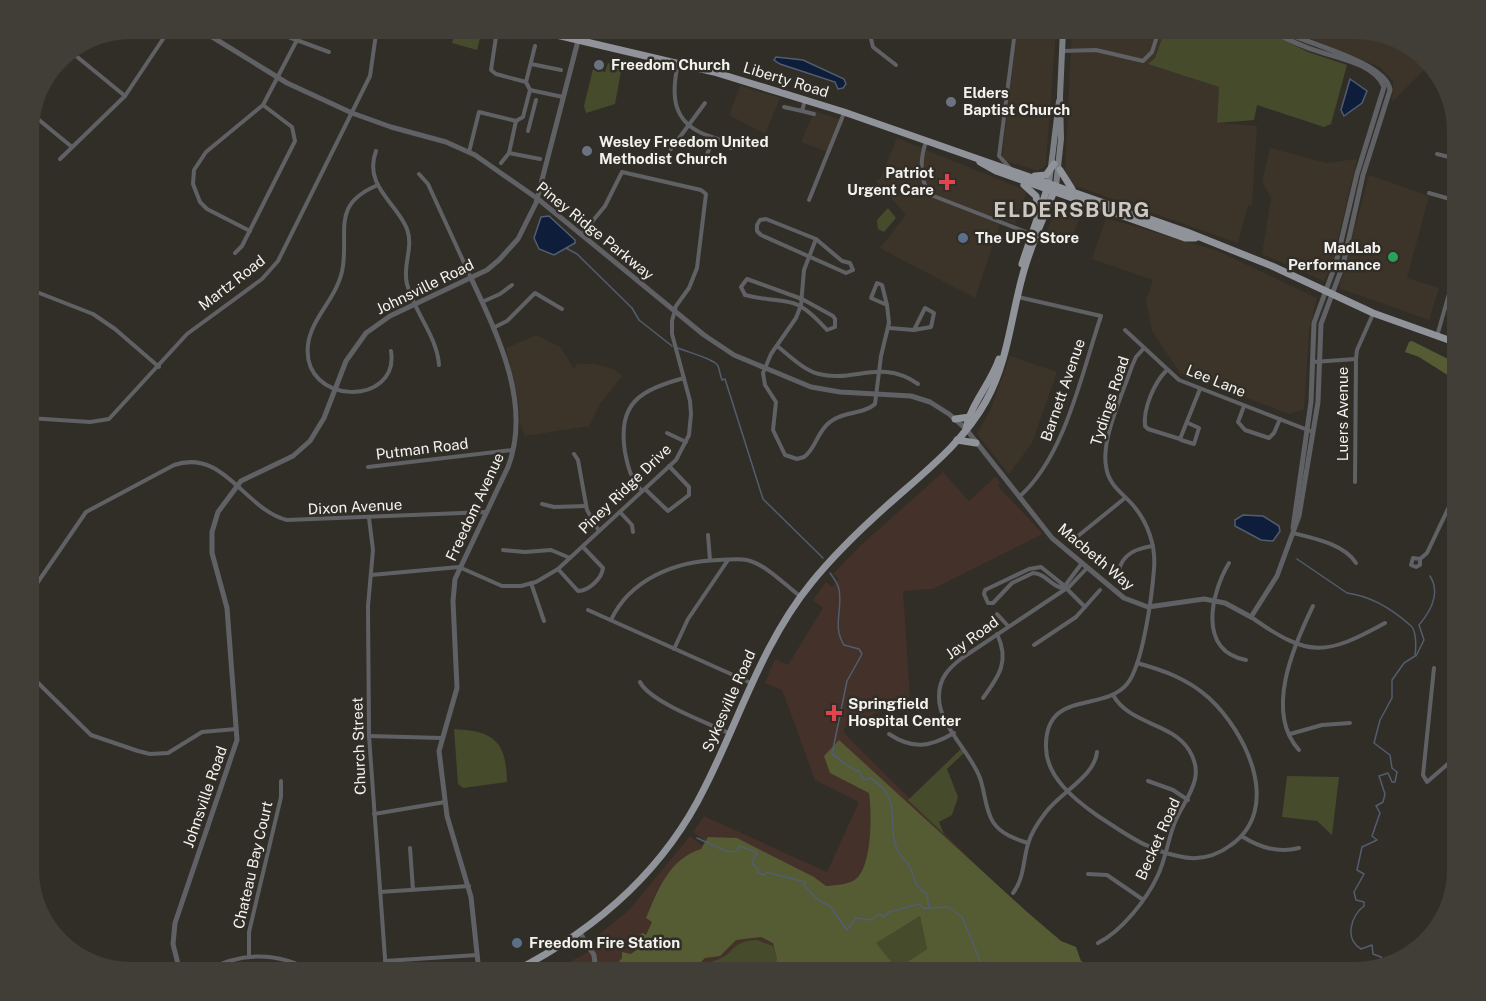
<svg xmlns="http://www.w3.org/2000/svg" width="1486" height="1001" font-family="'Public Sans',sans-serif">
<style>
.built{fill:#3c3429}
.medical{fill:#43312a}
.green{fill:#464b2c}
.forest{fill:#555c34;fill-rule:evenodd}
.water{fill:#0d1d3a;stroke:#525d70;stroke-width:1.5}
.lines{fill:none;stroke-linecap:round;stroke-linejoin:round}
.stream{stroke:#525d70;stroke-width:1.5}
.minor{stroke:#606164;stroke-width:4}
.tertiary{stroke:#606164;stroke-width:5}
.secondary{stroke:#7b7e83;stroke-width:6}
.primary{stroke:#91939a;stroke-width:7}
.worship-dot{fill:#6b7280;stroke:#312e28;stroke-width:2}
.health-dot{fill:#e0444e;stroke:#312e28;stroke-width:2}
.service-dot{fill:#5c6f8a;stroke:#312e28;stroke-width:2}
.leisure-dot{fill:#2e9e5b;stroke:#312e28;stroke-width:2}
.labels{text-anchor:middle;stroke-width:5;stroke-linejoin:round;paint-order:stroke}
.poi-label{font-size:15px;font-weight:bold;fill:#f4f2ee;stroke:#312e28;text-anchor:start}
.street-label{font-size:15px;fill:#f4f2ee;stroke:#312e28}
.district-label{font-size:21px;font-weight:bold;letter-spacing:1.5px;fill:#cdc8c1;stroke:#312e28}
</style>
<rect width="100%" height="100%" fill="#312e28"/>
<g class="built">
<path d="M1288 29H1355L1412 46 1429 65 1392 102 1393 81 1380 67Z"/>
<path d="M1056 30 1046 165 1038 171 1003 160 1002 156 1017 31Z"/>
<path d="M1072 30H1165L1155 58 1149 64 1219 87 1217 123 1257 126 1252 205H1248L1238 243 1073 185 1065 170Z"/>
<path d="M740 86 780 98 765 134 729 115Z"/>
<path d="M815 111 844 121 830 153 801 142Z"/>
<path d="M897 138 1027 191 1015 224 960 205 959 208 1000 224 975 298 880 248 906 215 875 180 880 179Z"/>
<path d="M1270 148 1327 163 1357 159 1332 264 1324 281 1262 254 1271 198 1262 182Z"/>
<path d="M1369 175 1429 196 1407 278 1439 288 1429 320 1339 288Z"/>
<path d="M1060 201 1083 210 1071 239 1045 235Z"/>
<path d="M1106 218 1218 251 1317 298 1309 330 1304 409 1289 414 1180 373 1152 331 1146 300 1153 280 1092 259Z"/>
<path d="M537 335 560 347 574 369 577 364H596L615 370 622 376 600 404 589 426 525 436 520 424 519 404 506 348Z"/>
<path d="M1010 356 1057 372 1032 443 1009 474 977 434 990 411Z"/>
</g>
<path class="medical" d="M943 472 969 501 995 477 1000 482 998 486 1043 534 933 589 903 591 910 697 844 728V733L1009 898 894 972H551L588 952 585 946 629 910 690 836 702 845 705 841 693 832 704 816 827 872 859 802 815 780 782 690 765 683 775 659 788 665 823 608 813 600 826 582 832 587 839 579 833 574 860 546Z"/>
<g class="green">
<path d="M1262 29 1308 52 1347 65 1331 124 1324 127 1257 105 1254 120 1217 123 1219 87 1148 64 1155 58 1165 30Z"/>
<path d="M455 34H481L477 50 452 43Z"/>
<path d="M608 63 622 66 615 104 586 113 584 106 593 69 605 72Z"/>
<path d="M888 208 896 218 884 232 878 229 877 220Z"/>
<path d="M454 729C495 731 506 742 507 782L463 788 458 784Z"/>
<path d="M961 749 964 753 947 769 958 797 952 815 939 822 944 834 908 800Z"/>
<path d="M1287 776 1339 777 1332 835 1317 821 1282 817Z"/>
<path d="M920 916 927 949 897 969 875 943Z"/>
<path d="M757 940 773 946 777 960 767 972H695C708 958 706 965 719 959 736 952 731 941 757 940Z"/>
</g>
<g class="forest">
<path d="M1412 341 1454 362 1457 381 1419 357 1405 352 1409 342Z"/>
<path d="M839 740 1026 911 1061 941 1076 947 1081 961 1109 972H990L985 964 975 972H767L777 960 773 943 761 937 736 940 720 956 705 958 691 972H624L623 967 615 966 622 958V952L631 954 639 948 637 937 643 933 646 935 652 922 646 918C658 890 669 859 701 849L708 837 737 838 814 877 826 886C837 885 850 885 858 877 872 861 872 813 869 793L830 773 824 756ZM920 916 927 949 897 969 876 943Z"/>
</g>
<g class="water">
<path d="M776 57 803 60 844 79 846 84 843 88 838 89 835 82 780 64 774 60Z"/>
<path d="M1350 79 1367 91 1362 103 1344 116 1341 110Z"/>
<path d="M549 216 575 240V243L554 255 539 249 534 238 541 217Z"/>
<path d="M1243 515 1263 516 1279 526 1280 531 1273 541 1261 540 1235 526V520Z"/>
</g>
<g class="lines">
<g class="stream">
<path d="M566 248 577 254 632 308 639 320 672 346"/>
<path d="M678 348C687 352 715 359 718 366 720 371 720 375 722 380L725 379 763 499 823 558"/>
<path d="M1297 559 1347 593C1370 596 1392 609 1410 625 1417 630 1416 648 1415 656L1404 663 1392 680V698L1380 720 1374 743 1390 755 1392 768 1397 772 1395 782H1392L1388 773 1379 776 1385 794 1383 802 1376 806 1380 813 1372 836 1377 840 1362 847 1357 870 1364 874 1354 892 1356 900 1364 902V906C1351 916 1344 939 1361 949L1372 945 1373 954 1381 957 1383 966"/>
<path d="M830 573C833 577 838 584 839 589 843 610 832 626 844 645L859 649 862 654 847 681 832 754C843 760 846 768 859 771L864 780 870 778C906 799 884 828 899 853 901 857 906 860 908 864 917 879 911 884 927 894L929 908 948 907 962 917 979 958 980 972"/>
<path d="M1416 656 1424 640 1419 625C1430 612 1441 593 1430 576"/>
<path d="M697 838 728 852 737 851 740 846 757 853 752 863 758 869V873L765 875 766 872 805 882 804 886 820 901 830 906 847 930 856 918 871 920 879 914 884 917 889 912 919 904 923 908H928"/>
</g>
<g class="minor">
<path d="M869 31 873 47 896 65"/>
<path d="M283 35 329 52"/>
<path d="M496 37 491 70 496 74 526 82"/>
<path d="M70 51 125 96"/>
<path d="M1062 51 1096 50 1143 61 1152 52 1159 30"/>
<path d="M531 64 561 70"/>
<path d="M678 64C671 95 672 122 706 135 715 138 725 140 731 148"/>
<path d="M530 90 526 82 535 46"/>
<path d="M530 90 563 97"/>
<path d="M784 107 802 111 805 100"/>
<path d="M802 111 814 114"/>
<path d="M33 115 72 147"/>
<path d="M516 121 523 117 530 90"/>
<path d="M528 131 536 100"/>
<path d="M926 142C920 158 919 181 931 195L1031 234"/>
<path d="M671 149 705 103"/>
<path d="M376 151C363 186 397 203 407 229 414 248 402 265 407 284 414 312 437 336 439 365"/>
<path d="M469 152 479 112 516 121"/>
<path d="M509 153 540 159"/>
<path d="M1437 154 1457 159"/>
<path d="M60 159 125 96 165 36"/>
<path d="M501 163 509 153 516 121"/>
<path d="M698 163 705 159 714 138"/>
<path d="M1010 168 999 156 1015 31"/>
<path d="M419 174 428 184 471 278"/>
<path d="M378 185C332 204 348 228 343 266 339 297 311 317 308 345 301 406 400 407 391 351"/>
<path d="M1429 193 1457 201"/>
<path d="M809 200 844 113"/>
<path d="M766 219 816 239 842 261 850 263 853 270 846 273 761 235 757 231V225L760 220Z"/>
<path d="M250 231 207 209 200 202 193 184 194 170 206 152 263 105 297 40"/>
<path d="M816 239 804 270 801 305 796 318 771 354 763 373 765 385 776 402 773 430 785 455 797 459 804 457C816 449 817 431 830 422 843 411 863 415 875 404L881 356 889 323 887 305"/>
<path d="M235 253 242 246 295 141 292 127 263 105"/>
<path d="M747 279 802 299 833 316 835 319V327L827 330C792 291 789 306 745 295L741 287Z"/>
<path d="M877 283 882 285 887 305 871 298Z"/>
<path d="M29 289 93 314 115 329 159 367"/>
<path d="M1018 297 1101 316C1082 372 1065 457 1019 497"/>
<path d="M482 302 500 294 512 285"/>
<path d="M925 308 934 313 931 327 914 330Z"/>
<path d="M493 328 507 321 535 293 562 309"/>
<path d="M889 328 914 330"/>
<path d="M1125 330 1179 380 1313 432"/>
<path d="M1437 336 1457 266"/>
<path d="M777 346C789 355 803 370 819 374 853 383 881 358 918 384"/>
<path d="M1313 362 1356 359"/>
<path d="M1166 371C1154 383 1143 409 1145 426L1148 429 1180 439 1200 389"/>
<path d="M1244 406 1238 422 1245 430 1269 438 1274 433 1280 419"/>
<path d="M29 418 90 422 109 419 187 334 262 279 278 261 370 76 376 34"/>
<path d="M667 433 686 442"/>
<path d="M1181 440 1194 444 1199 428 1188 423"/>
<path d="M574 454 578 460 587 510 599 531"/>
<path d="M368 467 513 450"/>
<path d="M1355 482 1356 359 1357 350 1373 314"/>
<path d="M645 489 668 511 689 495V487L669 466"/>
<path d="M642 491C631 479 628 468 625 452 617 402 641 390 684 378"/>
<path d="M542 504 554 507 586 506"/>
<path d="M620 512 632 525 633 532"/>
<path d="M369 518 373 550 368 606 369 736 386 972"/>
<path d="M1293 533C1313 538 1344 544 1356 563"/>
<path d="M708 535 710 560"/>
<path d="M1078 536 1125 498"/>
<path d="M503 550 525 552 551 550 570 558"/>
<path d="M1420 559 1413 558 1411 565 1416 567 1420 565V559L1427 553 1457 490"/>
<path d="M1229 563C1211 593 1197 651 1246 660"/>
<path d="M558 569 578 591C589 591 602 578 603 568L583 547"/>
<path d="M1119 570C1123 553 1138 548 1153 546"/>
<path d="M371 575 459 567 502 586H521L536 582 558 569 676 460 689 435 691 414 690 401 672 334V321L676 306 689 288 697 268 706 194 701 190 622 172 605 206 582 234"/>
<path d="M531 583 544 621"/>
<path d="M1064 587 1082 563"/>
<path d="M1063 588C1051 587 1046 573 1033 573L1012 583 993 603H988L984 594 985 590 1029 569 1041 567 1061 583 1085 607"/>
<path d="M29 595 86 512 174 465C224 448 245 510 287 520L487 512"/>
<path d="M588 610 751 683"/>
<path d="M997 614 1008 626"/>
<path d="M1251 617C1309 658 1325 656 1385 623"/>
<path d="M611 620C630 579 676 561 719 560 728 560 738 558 747 560 767 565 785 585 801 597"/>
<path d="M1034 645 1076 617 1100 590"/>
<path d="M674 649 688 619 728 560"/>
<path d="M1137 663C1163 670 1188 679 1209 698 1246 732 1283 808 1231 845 1215 857 1197 861 1178 856 1147 850 1124 833 1098 816 1075 800 1046 777 1046 747 1045 689 1103 713 1127 684 1143 665 1152 595 1154 569 1156 546 1148 522 1132 504 1121 492 1108 484 1106 466 1101 439 1123 393 1132 366L1136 357 1144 348"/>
<path d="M1434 668 1423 775 1427 782 1457 756"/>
<path d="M29 674 91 735 138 751 150 754 168 753 202 732 236 729"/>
<path d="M640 682C650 702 708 723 729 733"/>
<path d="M983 698C999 676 1010 661 997 634"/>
<path d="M889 734C913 750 930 747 954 733"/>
<path d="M1290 734 1322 725 1350 723"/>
<path d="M369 736 442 738"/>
<path d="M1299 750C1264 712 1294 645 1313 606"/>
<path d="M1148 781 1173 790 1188 800"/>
<path d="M374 814 445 802"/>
<path d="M1453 818H1457"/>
<path d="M1243 837C1261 848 1278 853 1299 848"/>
<path d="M1028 843C1015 839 1001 834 993 822 985 809 985 792 980 778 970 751 938 725 939 696 939 678 949 668 962 658L1070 586 1087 568"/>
<path d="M410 848 413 890"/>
<path d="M1088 874 1107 875 1142 899"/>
<path d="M380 892 469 886"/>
<path d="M1013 893C1024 879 1023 861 1028 844 1031 833 1039 821 1046 812 1060 793 1095 776 1097 752"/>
<path d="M1098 943C1122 931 1147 899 1158 875 1166 858 1168 839 1175 822 1185 798 1207 778 1189 750 1171 722 1130 725 1113 695"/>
<path d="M249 955V932L281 797V781"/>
<path d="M385 961 477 955"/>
<path d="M203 972C240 952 276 950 313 972"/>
</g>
<g class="tertiary">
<path d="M1268 29C1280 36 1293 42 1306 47 1329 57 1374 61 1384 87L1357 174 1336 263 1314 323 1311 402 1293 528"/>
<path d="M209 35 287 83 352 113 391 127 446 142 475 155 538 199 704 335 734 355 811 387 840 392 911 396 930 402 949 414 966 429 1052 538 1124 598 1148 607 1204 599 1225 603 1251 617 1277 576 1299 516 1318 402 1321 324 1343 265 1363 175 1390 90C1387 62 1302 42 1277 29"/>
<path d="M471 278C498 336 532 404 508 467L455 579 453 601 457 688 439 751 447 816 471 897 479 972"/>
<path d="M580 933 594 955 596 972"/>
<path d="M180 972 173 944 175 923 237 740 227 608 212 553V532L218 512 241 481 293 456 310 441 324 418 346 361 366 333 390 316 487 270 499 260 518 239 536 203 580 33"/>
</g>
<g class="secondary">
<path d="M1049 183 1059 101"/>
<path d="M1056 186 1061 139 1060 96 1063 30"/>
</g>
<g class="primary">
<path d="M548 33 714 72 844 112 1187 232 1272 266 1373 313 1457 343"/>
<path d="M980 162 996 171 1185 238H1195"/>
<path d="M1060 170 1072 189"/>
<path d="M1035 176 1046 175 1054 164"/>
<path d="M1024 185 1036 196 1038 210"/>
<path d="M1022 264 1049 183"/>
<path d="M955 419 970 417"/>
<path d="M966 429C970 405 991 383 999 359"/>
<path d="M957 440 976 443"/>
<path d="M513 972C594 931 664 871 705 787 740 718 762 643 812 582 838 550 868 522 899 495 931 467 966 438 986 401 1008 362 1011 316 1023 274 1031 244 1045 215 1056 186"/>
</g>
</g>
<g class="worship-dot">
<circle cx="599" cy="65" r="6"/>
<circle cx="951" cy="102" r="6"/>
<circle cx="587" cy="151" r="6"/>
</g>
<g class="health-dot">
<path d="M944 173h6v6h6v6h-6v6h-6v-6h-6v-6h6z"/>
<path d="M831 704h6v6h6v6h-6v6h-6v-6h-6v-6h6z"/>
</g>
<g class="service-dot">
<circle cx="963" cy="238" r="6"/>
<circle cx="517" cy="943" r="6"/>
</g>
<circle class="leisure-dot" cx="1393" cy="257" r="6"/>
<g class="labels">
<g class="poi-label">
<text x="611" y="70">Freedom Church</text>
<text x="963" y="98">Elders<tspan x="963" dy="17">Baptist Church</tspan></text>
<text x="599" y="147">Wesley Freedom United<tspan x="599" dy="17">Methodist Church</tspan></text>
<text x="934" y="178" text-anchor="end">Patriot<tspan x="934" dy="17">Urgent Care</tspan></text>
<text x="975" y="243">The UPS Store</text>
<text x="1381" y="253" text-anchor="end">MadLab<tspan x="1381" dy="17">Performance</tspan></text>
<text x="848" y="709">Springfield<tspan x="848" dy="17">Hospital Center</tspan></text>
<text x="529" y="948">Freedom Fire Station</text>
</g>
<g class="street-label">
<text transform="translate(786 80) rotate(17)" y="5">Liberty Road</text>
<text transform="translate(595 231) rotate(39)" y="5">Piney Ridge Parkway</text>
<text transform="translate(232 283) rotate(-38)" y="5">Martz Road</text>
<text transform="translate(425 287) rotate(-26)" y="5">Johnsville Road</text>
<text transform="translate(1216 381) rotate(22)" y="5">Lee Lane</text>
<text transform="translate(1063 390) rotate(-71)" y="5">Barnett Avenue</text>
<text transform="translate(1110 401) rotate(-72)" y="5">Tydings Road</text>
<text transform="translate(1343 414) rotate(-90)" y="5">Luers Avenue</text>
<text transform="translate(422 449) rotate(-7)" y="5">Putman Road</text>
<text transform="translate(625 489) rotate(-44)" y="5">Piney Ridge Drive</text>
<text transform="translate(355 507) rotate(-3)" y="5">Dixon Avenue</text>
<text transform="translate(475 507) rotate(-65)" y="5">Freedom Avenue</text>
<text transform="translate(1096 557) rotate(40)" y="5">Macbeth Way</text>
<text transform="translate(972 638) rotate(-36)" y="5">Jay Road</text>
<text transform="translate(729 701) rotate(-66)" y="5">Sykesville Road</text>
<text transform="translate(359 746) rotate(-92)" y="5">Church Street</text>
<text transform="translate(205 797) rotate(-71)" y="5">Johnsville Road</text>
<text transform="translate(1158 839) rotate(-66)" y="5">Becket Road</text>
<text transform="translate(253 865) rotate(-77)" y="5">Chateau Bay Court</text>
</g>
<g class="district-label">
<text x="1072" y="217">ELDERSBURG</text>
</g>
</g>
<path d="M0 0H1486V1001H0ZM131 39H1355A92 92 0 0 1 1447 131V870A92 92 0 0 1 1355 962H131A92 92 0 0 1 39 870V131A92 92 0 0 1 131 39Z" fill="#413e38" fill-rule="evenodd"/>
</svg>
